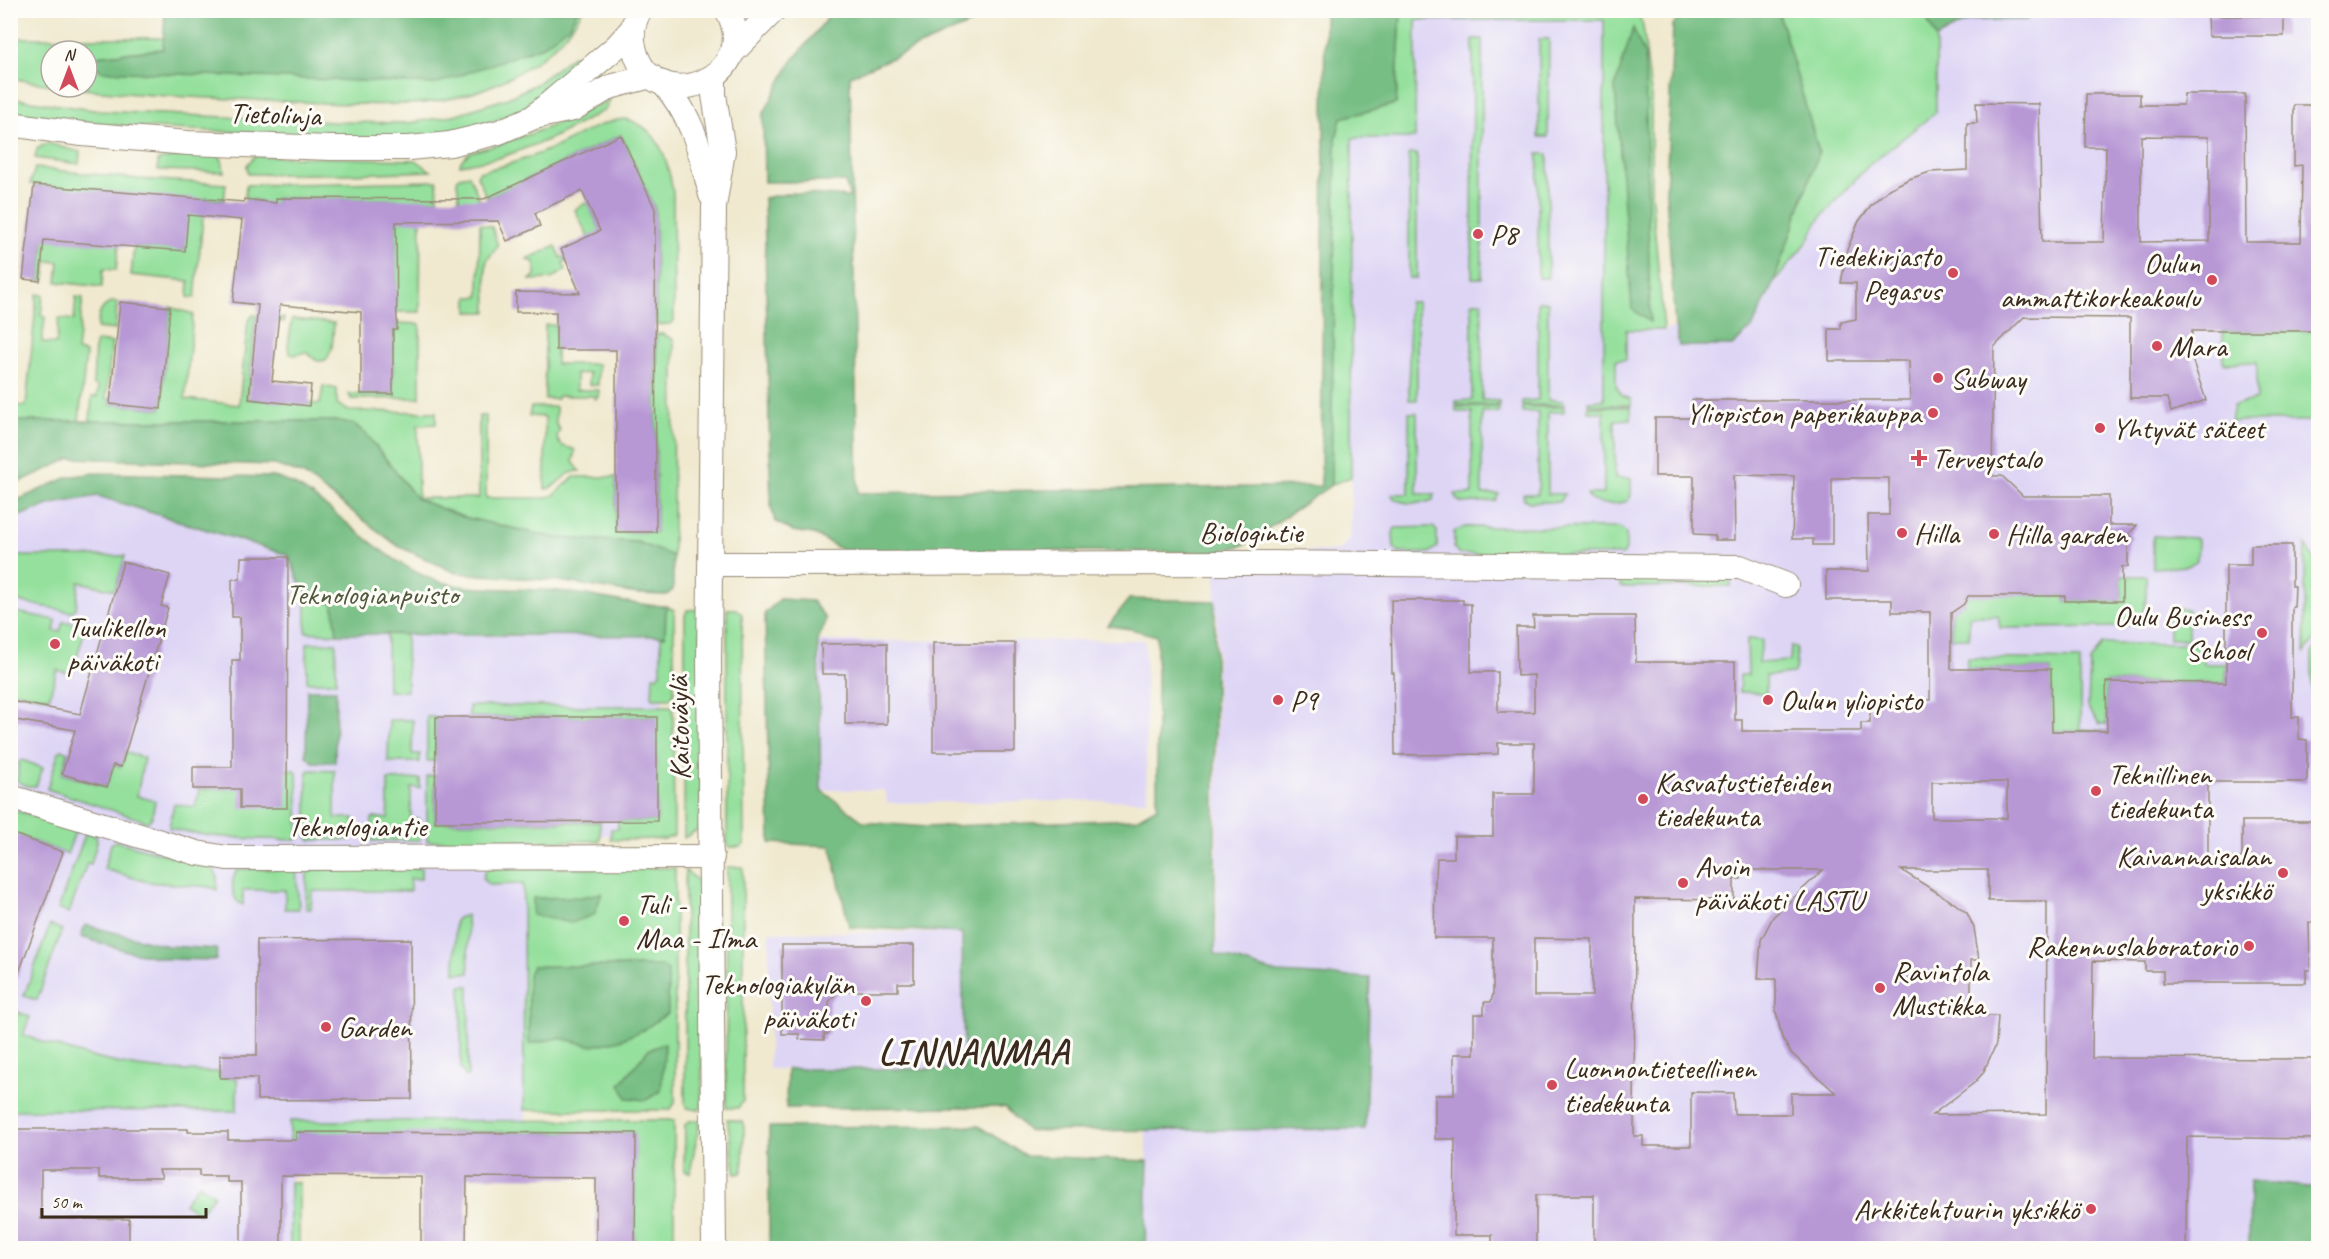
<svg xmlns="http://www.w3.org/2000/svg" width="2329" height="1259" font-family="Caveat,sans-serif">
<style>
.built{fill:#ded5f5}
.green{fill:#94e09c;stroke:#68855d;stroke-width:1.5}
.forest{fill:#77be84;stroke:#597451;stroke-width:1.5}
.building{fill:#b798d5;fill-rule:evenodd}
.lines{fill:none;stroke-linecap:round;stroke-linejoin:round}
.minor-casing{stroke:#968a76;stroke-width:26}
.minor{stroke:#fff;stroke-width:24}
.poi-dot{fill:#d1495b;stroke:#fdfcf7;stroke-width:2}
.labels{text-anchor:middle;stroke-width:6;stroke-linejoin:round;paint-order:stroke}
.street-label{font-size:30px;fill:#3b2a1e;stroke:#fdfcf7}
.poi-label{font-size:30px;fill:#3b2a1e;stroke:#fdfcf7;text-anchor:start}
.park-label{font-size:30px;fill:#51583e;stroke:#fdfcf7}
.district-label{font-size:36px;font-weight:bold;letter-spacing:1.5px;fill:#3b2a1e;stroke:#fdfcf7}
</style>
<rect width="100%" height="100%" fill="#fdfcf7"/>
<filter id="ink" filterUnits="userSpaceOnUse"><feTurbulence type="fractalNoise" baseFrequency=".0167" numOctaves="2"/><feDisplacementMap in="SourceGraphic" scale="12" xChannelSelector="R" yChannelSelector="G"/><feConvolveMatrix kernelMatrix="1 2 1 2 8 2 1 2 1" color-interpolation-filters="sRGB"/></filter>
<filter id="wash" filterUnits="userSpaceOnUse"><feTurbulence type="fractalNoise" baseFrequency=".008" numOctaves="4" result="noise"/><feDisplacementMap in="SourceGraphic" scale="24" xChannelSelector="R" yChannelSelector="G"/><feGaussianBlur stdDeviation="1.35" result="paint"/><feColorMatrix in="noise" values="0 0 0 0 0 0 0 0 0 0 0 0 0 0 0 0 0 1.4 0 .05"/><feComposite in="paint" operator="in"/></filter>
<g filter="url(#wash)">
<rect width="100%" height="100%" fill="#f0e9cf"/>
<g class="built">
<path d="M2026 11H2318V1248H1145L1148 1161 1145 1130 1365 1128 1370 978 1277 973 1215 954 1217 936V614L1215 601 1217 552 1339 551 1350 539 1351 526 1352 138H1415L1416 20H1604V330H1664L1675 327 1680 346H1732L1752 328 1773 284 1808 241 1818 221 1868 166 1936 112V38L1970 20H2026Z"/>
<path d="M98 496 289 556 306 598 334 603 337 634 665 636 657 834 522 837 526 1122 291 1121 290 1248H11V519L52 504Z"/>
<path d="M1145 640 1147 800 887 803 885 790H821L818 641Z"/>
<path d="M769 932 962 933 964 1069H769Z"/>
</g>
<g class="green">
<path d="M577 11H582C548 70 475 101 408 104 359 106 310 102 262 100 196 98 130 95 65 87H87V51H51V85L11 78 10 38H165L163 49 96 56 569 26Z"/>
<path d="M1401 11H1637L1643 26 1651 95V191L1664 330H1626V360H1616V386L1622 396 1631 399V405H1588V401L1604 400V20H1416L1415 138H1352L1351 477 1331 485 1336 138 1341 118 1396 104Z"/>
<path d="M1778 11H1923L1936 38V112L1868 166 1818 221 1808 241 1773 284 1819 152Z"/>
<path d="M1473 39H1482V278H1472Z"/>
<path d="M1539 39H1549L1548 137H1539Z"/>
<path d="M574 55 585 58C572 71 559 85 545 96 529 109 506 117 487 123 414 147 332 137 256 133 174 129 91 127 11 112L10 98 100 111 334 122 408 123 451 116 508 98 536 84Z"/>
<path d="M610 100 605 110 550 139 502 157 460 165 461 161 470 152 498 145 544 129Z"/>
<path d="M625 119C660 127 668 161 673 193L674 321 670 324 656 325 655 209 621 135 487 198 477 176 479 172C505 166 530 158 555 147 577 137 600 121 625 119Z"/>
<path d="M47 143 80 152 79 164 35 158 37 149Z"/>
<path d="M194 154 219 155 222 160 224 172 158 170V160Z"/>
<rect x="1409" y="154" width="8" height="124"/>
<rect x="1538" y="154" width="10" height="124"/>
<path d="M255 156 416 160 431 171 348 174H248L247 165Z"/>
<path d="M35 168 138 179 226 184 224 200 205 198 195 298 188 297 189 281 131 275 134 247 185 250 187 198 119 245 116 270 103 269 102 287 57 282 59 262 47 261 45 281H40L50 187 30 184Z"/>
<path d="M469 175 486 214 459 199 457 181 459 177Z"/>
<path d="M437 181 438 199 421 200 420 312H396V199L276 198V258L261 201 245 199 246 185Z"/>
<path d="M587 202 602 234 589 239 575 210Z"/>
<path d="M480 224 492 227 498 246 487 260 486 265 487 312H468V297H479Z"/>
<path d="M556 246 561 258 564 257 566 261 563 263 566 270 551 279 530 280 536 274 534 262 527 259Z"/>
<path d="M37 294 43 295 41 316 45 317 42 342 56 344 59 318 74 320 76 297 83 298 77 351 86 353 79 421H11L10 405 26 406Z"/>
<path d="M112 302H117L115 330 97 328C98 316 100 307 112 302Z"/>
<rect x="1409" y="302" width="8" height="98"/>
<path d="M1472 302H1482V400L1499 401V405H1456V401L1472 400Z"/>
<path d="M1538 302H1548V400L1564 401V405H1522V401L1538 400Z"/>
<path d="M170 307 193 314 185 399 239 405 248 321 253 315 284 318V322L255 319 247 399 320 404 323 386 337 389V404L349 411 436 412V424L418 425V498H479V416H486V498H545L554 495 574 477H616V532H656V334H663L674 340 673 556 637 542 556 538 463 517 417 499 367 435 354 424 340 421H90L92 397H97L98 386 93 385 95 344 98 341 112 343 106 398 111 399 110 404 161 409Z"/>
<path d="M292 319 334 323 332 348 327 359C315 365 314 357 306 352L294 355 289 353 288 346Z"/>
<path d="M397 323 420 324V398L351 399 349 394H393V330H397Z"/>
<path d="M545 325H556V364H598V385H589V373L576 374V390H599L598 398 595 399V396H558L557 399H545Z"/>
<path d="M2223 331H2318V421H2231L2234 405 2257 399V362L2223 363Z"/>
<path d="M531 407H556V425L560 430 557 436C560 451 568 445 575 450L573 462 580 471C560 472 561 487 545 489V417L529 416Z"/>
<path d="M1456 407H1499V412H1482V494H1499L1495 501 1462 503 1456 499 1455 494H1472V412H1456Z"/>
<path d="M1522 407H1564V412H1548V494H1565L1560 502H1529L1524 499 1523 494H1538V412H1522Z"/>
<path d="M1588 407H1631V419L1615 420V478H1631V495L1628 501C1616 505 1592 507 1587 494H1604V412H1588Z"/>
<path d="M1409 413H1417V494H1434L1433 500C1423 504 1400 505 1393 497L1392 494H1409Z"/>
<path d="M1433 527 1437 531V547L1429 553H1399L1394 548 1393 533 1395 528Z"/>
<path d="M1465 527 1620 528 1626 533V550L1622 555 1459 554 1454 548V532Z"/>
<path d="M2153 536 2195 538 2198 542 2197 560 2188 566 2153 568Z"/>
<path d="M2305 545 2318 566V635L2305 653Z"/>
<path d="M10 556H125L115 590 79 582 76 608 71 612 11 600Z"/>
<path d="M2122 576H2146C2146 601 2150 613 2125 627L2000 628 1998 616H1969V638H1951L1952 606 1964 604 1966 594 2065 596V601H2118L2122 597Z"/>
<path d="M1621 577 1730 578 1731 586 1620 587Z"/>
<path d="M306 598 334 603 337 634 306 632Z"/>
<path d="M666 606 674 610V693L671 698H652L653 676H658L661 672V636L665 635Z"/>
<path d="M2174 608 2188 610V639H2169V616Z"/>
<path d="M701 609V823L698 830 684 838 685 616 687 610Z"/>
<path d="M727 609H736L742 614 744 844 741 847H729L727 844Z"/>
<path d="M11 611 56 620 54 631 60 632 63 622C72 623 82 622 84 633L72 674 57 670 49 698 11 691Z"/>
<path d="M387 634H406L407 691H388Z"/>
<path d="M1747 639 1762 640 1759 663 1790 661 1791 646 1796 647V667L1793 674 1766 676V693L1739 692 1740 675H1748Z"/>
<rect x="307" y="643" width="29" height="39"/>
<path d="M2102 644H2203L2204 664H2226V683L2106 682 2107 724H2100L2089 710 2088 706 2090 662Z"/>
<path d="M2318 645V720H2313L2312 653Z"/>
<path d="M1967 658 2080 660V729L2107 731H2052L2051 669H1967Z"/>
<path d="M469 706H671L673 709 674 836 665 839 611 840V829H618V821H657L656 717H469Z"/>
<path d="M427 717H436V756L475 761H427Z"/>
<path d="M389 720H413L412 754H420V762H388Z"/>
<path d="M62 750 68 752 62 774 106 787 113 765 121 767 126 752 144 758 137 796 155 801 152 817 148 822 47 789 59 752Z"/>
<path d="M22 760 43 768 36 786H27L17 781 19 762Z"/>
<path d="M287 770H295L297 773 299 837 296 840C253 839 211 839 169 828L174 804 195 807 200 789H225Z"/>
<path d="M310 770 335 771V818H354L353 836 351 840H310L307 837V772Z"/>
<path d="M427 776H475V781L435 782V822H600V841H427Z"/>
<path d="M420 779V788H411V819H420V840L372 841V818H388V780Z"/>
<path d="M11 809 76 829 67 854 14 834 11 843Z"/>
<path d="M86 832 96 836 97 842 91 864 87 863 69 913 58 909Z"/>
<path d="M115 841 212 867 217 876V890L210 887 148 882 104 869 111 844Z"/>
<path d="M727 867H743V1101L738 1108H726Z"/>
<path d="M421 868V879H410V891H312L311 909H306L307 873 311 869Z"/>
<path d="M489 868H675V1103L670 1110H524L523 884 489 885 483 879 485 871Z"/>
<path d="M238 869H296L299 909H285V890H243V905C230 900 230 880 238 869Z"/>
<path d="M685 870 698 881 701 889 702 1106 699 1110 687 1108 685 1103Z"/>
<path d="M467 915 469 973H455V921L458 918Z"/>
<path d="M50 925 62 930 37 1000 24 996Z"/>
<path d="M461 986H469L468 1076H465L461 1068Z"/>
<path d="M18 1012 30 1017 23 1035C56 1047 88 1058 122 1064 154 1071 187 1071 220 1072V1078H237V1111L11 1110V1034Z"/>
<path d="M727 1119 743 1122 744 1128 743 1169 741 1173 736 1174Z"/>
<path d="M674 1120V1248H635V1133L435 1132V1140L296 1132V1163L290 1162V1121Z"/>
<path d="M700 1120 690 1173 684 1171 685 1125 689 1121Z"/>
<rect x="290" y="1182" width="9" height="66"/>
<path d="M199 1184 214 1195 199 1214 184 1203Z"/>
</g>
<g class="forest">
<path d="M165 11V10L577 11 569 26 543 46 436 84 101 71 93 62 96 56 163 49Z"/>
<path d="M833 11H1000L850 76 858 493 1321 486 1325 11H1401L1396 104 1341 118 1336 138 1331 485 1244 545 1217 552 842 550 814 534 792 531 775 521 771 507 764 198 792 193 850 197 845 182H764L763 115 790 64Z"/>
<path d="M1685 11H1778L1819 152 1773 284 1752 328 1732 346H1679L1675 327 1666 192 1673 25Z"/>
<path d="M1923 11H2026L2027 20H1970L1936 38Z"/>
<path d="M1633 28 1645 56 1650 322 1632 309 1615 87Z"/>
<path d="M11 421H340L354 424 367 435 417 499 463 517 556 538 637 542 673 556V590L667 595 637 594 560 581 456 573 398 546 304 475 275 465 71 458 11 486Z"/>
<path d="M95 473 274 477C297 483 313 497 332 511 362 535 391 561 426 577 462 593 518 587 558 591 594 595 629 605 666 606L665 636 337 634 333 603 306 598 288 555 98 496 52 504 11 519V503L68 477Z"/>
<path d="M780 599 812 601 826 619 818 641 821 790 864 822 926 827 1136 819 1157 807V636L1131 629 1108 626 1129 599 1215 601V954L1277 973 1370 978 1365 1129 1028 1131 1005 1107 786 1108 787 1069H964L962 933 849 927 831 846 770 843 765 613Z"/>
<path d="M307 690H336L335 762H313L306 756Z"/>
<path d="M602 893 594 915 571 923 532 915 533 898 581 897Z"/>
<path d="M85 925 168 946 217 949 216 960 167 959 127 951 81 937Z"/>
<path d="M532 966H661L668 971V1013L643 1030 620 1040 593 1046 559 1038 529 1044 528 975Z"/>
<path d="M665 1043 661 1091 646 1100 627 1098 620 1084 648 1050Z"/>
<path d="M978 1126 1026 1156 1148 1161 1145 1248H769V1127Z"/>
<path d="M2250 1181 2318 1188V1248H2249Z"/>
</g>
<g id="blocks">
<g class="building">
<path d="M2208 16H2284V36H2209Z"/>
<path d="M2086 94H2140V105H2183L2184 94H2245L2246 242H2301L2302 165 2294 166V105H2319V331H2192L2191 356 2206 400 2171 412 2167 398H2130V318L2024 317 1994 347 1992 476H2002L2023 496H2109V525H2137L2129 534 2132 537 2128 540V567H2122V601H2065V596H1968L1964 604 1951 613V669H2051L2052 731H2107L2106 682 2226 683V565H2251V545H2292V586H2295L2294 607H2292V717H2299V739L2307 740V782H2208V858H2242V821H2319V923H2309L2310 970H2306V983H2163V971H2145V962L2093 961 2092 1058 2319 1059V1139L2187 1137 2186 1248H1594V1195H1536V1248H1492V1235H1454L1455 1139H1435V1095H1454V1054H1474V1014H1484V1002H1491L1493 994V938H1434L1435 876H1436L1437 858H1454V836H1493V794H1534V743H1498V754L1395 755 1394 673H1392L1391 600H1463V604H1471V672H1498V712H1534V675L1517 676 1516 627H1534L1533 616H1635L1636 662H1735V720H1742V731H1861V723H1870V700H1930V612H1892V600H1826V571H1869L1868 515H1889V478H1832V545H1813V539H1792L1794 476 1734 475 1735 540H1715V535L1694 534V476H1655V418H1692V400H1910L1909 361H1829V329H1841V322L1856 319V283H1841L1847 250 1859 221 1872 204 1889 189 1909 179 1930 172 1967 170V123H1977L1976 103 2039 104 2042 242H2104L2106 147H2085ZM2141 136 2209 137V241L2141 242ZM1932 782H2007V818H1932ZM1741 870H1823L1773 917 1761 940 1758 979H1776V1011L1782 1038 1791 1053 1836 1093H1791V1114H1734L1733 1093 1691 1092V1146H1643V1136H1634L1635 899 1734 900V879H1741ZM1901 870H1988V901H2047L2046 1114 1932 1115 1974 1083 1983 1073 1996 1044 1998 1016H1971V960H1979L1974 928 1967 913 1954 903ZM1534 938 1592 939V996H1534Z"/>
<path d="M621 135 655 209 656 532H616V350H556V312H516V292L580 293 561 249 600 231 582 191 535 213 540 226 507 241 498 221 396 222 397 330H393V394H361V312L280 305 272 381 311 385 309 406 249 399 258 305 233 302 242 220 188 215 185 251 44 240 40 281 23 279 34 185 244 202V199L276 203V198L484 199Z"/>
<path d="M120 302 170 307 161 409 110 404Z"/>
<path d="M241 557H288L287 808H240V789H193V767H232V660H240V617H232V579H240Z"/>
<path d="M123 562 170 575 161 606 168 608 121 767 113 765 107 787 62 774 75 730 10 719V701L80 714Z"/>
<path d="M887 643V724H845V674H822L821 644Z"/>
<rect x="933" y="643" width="82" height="109"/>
<path d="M436 717H657V821L435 822Z"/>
<path d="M14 834 63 852 13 989H10V843Z"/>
<path d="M411 939 412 1099 257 1100V1078H220V1055H257V940Z"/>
<path d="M782 945H914V983H898V991H838L829 1002 828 1034H824V1040L799 1039V1034H782Z"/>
<path d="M10 1129H188V1132H228V1140H296V1132L636 1133 635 1248H596V1178L467 1177 466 1248H421V1177L281 1176V1248H241V1182H227V1176H199V1170H159L162 1178H99V1170H41V1219H129V1248H10Z"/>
</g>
</g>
</g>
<g filter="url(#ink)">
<use href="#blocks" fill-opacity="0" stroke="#968a76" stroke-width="1.5"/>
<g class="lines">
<g class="minor-casing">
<g id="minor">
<path d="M640 10C632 23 631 37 635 51 654 121 765 77 727 10"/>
<path d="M730 55 774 10"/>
<path d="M663 83C694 119 700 150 711 195"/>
<path d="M537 114 616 47 633 28"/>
<path d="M10 124 82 134 188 143 331 148H409L450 144 499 132 534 117 573 109 610 87 651 76"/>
<path d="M711 564 1251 563 1740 567 1786 585"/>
<path d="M10 797 197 853 227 858 712 857"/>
<path d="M714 1248 709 662 714 207 723 151 714 95V76"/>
</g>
</g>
<use href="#minor" class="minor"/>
</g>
</g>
<g class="poi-dot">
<circle cx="1478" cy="234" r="6"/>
<circle cx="1953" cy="273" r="6"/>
<circle cx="2212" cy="280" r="6"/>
<circle cx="2157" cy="346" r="6"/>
<circle cx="1938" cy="378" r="6"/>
<circle cx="1933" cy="413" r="6"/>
<circle cx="2100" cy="428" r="6"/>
<path d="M1916 449h6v6h6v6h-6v6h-6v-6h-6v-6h6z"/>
<circle cx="1902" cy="533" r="6"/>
<circle cx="1994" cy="534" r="6"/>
<circle cx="2262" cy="633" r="6"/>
<circle cx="55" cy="644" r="6"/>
<circle cx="1278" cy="700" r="6"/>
<circle cx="1768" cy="700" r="6"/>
<circle cx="2096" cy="791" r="6"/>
<circle cx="1643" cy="799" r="6"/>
<circle cx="2283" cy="873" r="6"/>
<circle cx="1683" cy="883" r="6"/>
<circle cx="624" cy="921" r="6"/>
<circle cx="2249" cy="946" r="6"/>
<circle cx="1880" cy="988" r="6"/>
<circle cx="866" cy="1001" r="6"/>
<circle cx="326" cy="1027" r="6"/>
<circle cx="1552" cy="1085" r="6"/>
<circle cx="2091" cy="1209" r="6"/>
</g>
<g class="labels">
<g class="street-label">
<text transform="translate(275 114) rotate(2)" y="10">Tietolinja</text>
<text x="1251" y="542">Biologintie</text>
<text transform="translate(679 728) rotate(-91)" y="10">Kaitoväylä</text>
<text x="357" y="836">Teknologiantie</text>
</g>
<g class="poi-label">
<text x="1490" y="244">P8</text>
<text x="1941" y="266" text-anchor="end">Tiedekirjasto<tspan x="1941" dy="34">Pegasus</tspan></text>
<text x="2200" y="273" text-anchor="end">Oulun<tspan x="2200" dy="34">ammattikorkeakoulu</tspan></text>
<text x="2169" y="356">Mara</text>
<text x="1950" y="388">Subway</text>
<text x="1921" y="423" text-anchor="end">Yliopiston paperikauppa</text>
<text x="2112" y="438">Yhtyvät säteet</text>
<text x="1932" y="468">Terveystalo</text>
<text x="1914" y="543">Hilla</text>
<text x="2006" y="544">Hilla garden</text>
<text x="2250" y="626" text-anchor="end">Oulu Business<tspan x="2250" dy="34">School</tspan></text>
<text x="67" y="637">Tuulikellon<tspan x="67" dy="34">päiväkoti</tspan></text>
<text x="1290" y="710">P9</text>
<text x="1780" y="710">Oulun yliopisto</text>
<text x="2108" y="784">Teknillinen<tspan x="2108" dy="34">tiedekunta</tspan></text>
<text x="1655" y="792">Kasvatustieteiden<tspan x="1655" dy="34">tiedekunta</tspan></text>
<text x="2271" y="866" text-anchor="end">Kaivannaisalan<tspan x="2271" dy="34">yksikkö</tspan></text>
<text x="1695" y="876">Avoin<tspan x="1695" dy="34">päiväkoti LASTU</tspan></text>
<text x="636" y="914">Tuli -<tspan x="636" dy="34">Maa - Ilma</tspan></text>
<text x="2237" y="956" text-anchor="end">Rakennuslaboratorio</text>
<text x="1892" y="981">Ravintola<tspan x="1892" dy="34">Mustikka</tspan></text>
<text x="854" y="994" text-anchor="end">Teknologiakylän<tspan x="854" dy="34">päiväkoti</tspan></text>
<text x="338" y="1037">Garden</text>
<text x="1564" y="1078">Luonnontieteellinen<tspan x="1564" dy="34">tiedekunta</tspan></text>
<text x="2079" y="1219" text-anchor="end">Arkkitehtuurin yksikkö</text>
</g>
<g class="park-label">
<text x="372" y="604">Teknologianpuisto</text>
</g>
<g class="district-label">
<text x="974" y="1064">LINNANMAA</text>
</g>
</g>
<rect width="2329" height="1259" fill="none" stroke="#fdfcf7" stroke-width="36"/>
<g transform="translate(69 69)"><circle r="28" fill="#fdfcf7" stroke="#afa8a0" stroke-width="1.5"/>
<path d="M0-4.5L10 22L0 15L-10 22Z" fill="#d1495b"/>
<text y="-9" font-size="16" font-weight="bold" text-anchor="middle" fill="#3b2a1e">N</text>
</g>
<path d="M42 1208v9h164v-9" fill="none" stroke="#3b2a1e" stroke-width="3"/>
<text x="51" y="1208" font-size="18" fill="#3b2a1e" stroke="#fdfcf7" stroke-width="4.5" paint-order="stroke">50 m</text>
</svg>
